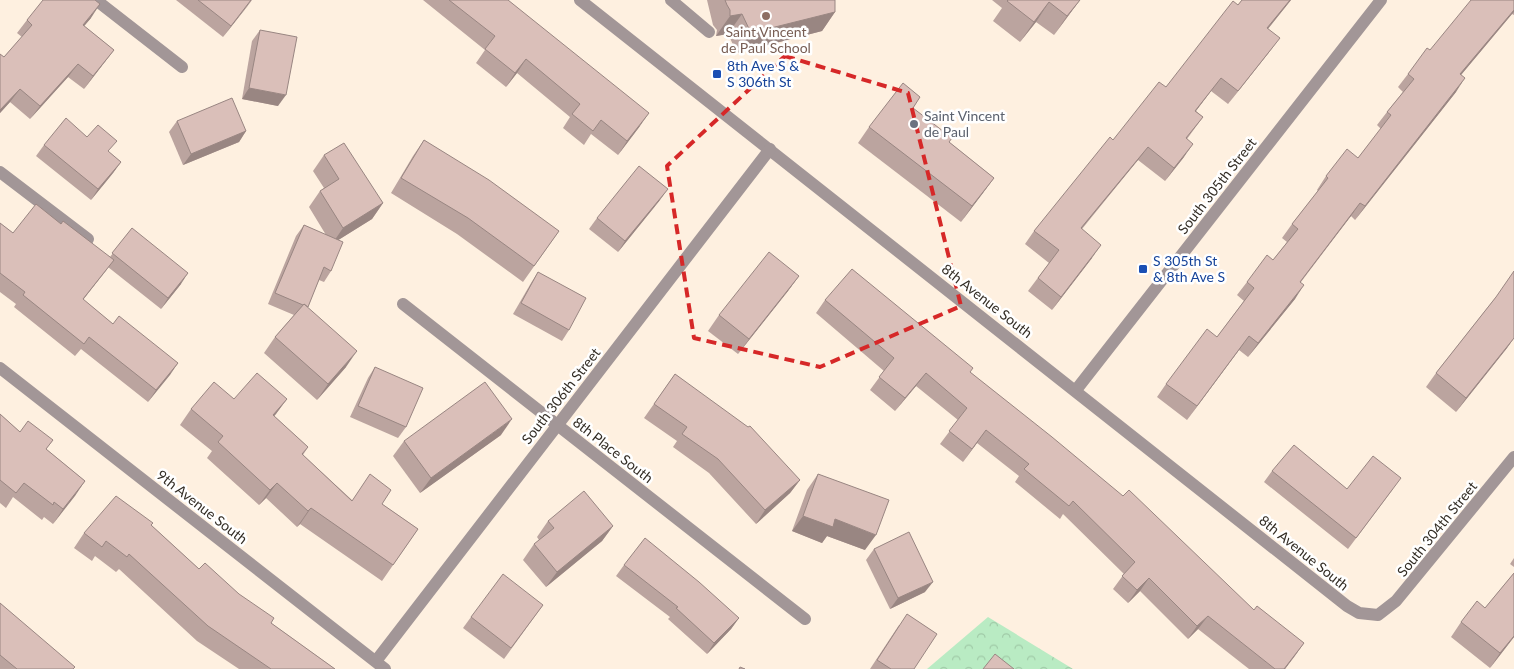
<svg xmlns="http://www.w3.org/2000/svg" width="1514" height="669" font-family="Lato,sans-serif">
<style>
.forest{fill:url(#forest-crowns)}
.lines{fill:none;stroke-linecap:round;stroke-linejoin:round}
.minor{stroke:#a29697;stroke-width:12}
.wall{fill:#bba49f}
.shaded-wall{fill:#998682}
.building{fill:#dabfb9;stroke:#998682}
.marked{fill:none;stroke:#d62828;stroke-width:4;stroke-dasharray:10 6;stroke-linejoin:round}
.education-dot{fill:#8d6e63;stroke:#fff;stroke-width:2}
.transit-dot{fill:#1a4fb4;stroke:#fff;stroke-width:2}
.worship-dot{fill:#6b7280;stroke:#fff;stroke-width:2}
.labels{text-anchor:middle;stroke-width:5;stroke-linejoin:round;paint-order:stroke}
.education-label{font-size:14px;fill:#785e54;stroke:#fff}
.transit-label{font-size:14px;fill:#164399;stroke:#fff;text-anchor:start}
.worship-label{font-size:14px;fill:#5b616d;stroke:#fff;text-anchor:start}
.street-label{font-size:14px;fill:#322c24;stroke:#fff}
</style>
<defs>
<pattern id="forest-crowns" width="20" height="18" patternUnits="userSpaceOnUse" patternTransform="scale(1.25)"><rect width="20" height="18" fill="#b9ebc3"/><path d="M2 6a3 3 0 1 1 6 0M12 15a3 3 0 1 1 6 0" fill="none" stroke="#a0caa7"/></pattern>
</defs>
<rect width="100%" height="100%" fill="#fef0e0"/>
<path class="forest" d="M988 617 1073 669H927Z"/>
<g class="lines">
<g class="minor">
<path d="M96 0 182 67"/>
<path d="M580 0 1347 606 1359 613 1378 615 1396 601 1514 457"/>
<path d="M671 0 709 32"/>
<path d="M0 172 88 239"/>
<path d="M403 304 805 619"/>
<path d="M0 368 385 669"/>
<path d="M1076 390 1381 0"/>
<path d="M376 661 770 149"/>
</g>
</g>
<g class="wall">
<path d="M176 0H252L223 37Z"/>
<path d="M423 0H508L640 126 618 155 591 134 584 145 563 128 570 117 517 73 506 87 476 63 485 50Z"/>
<path d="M707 0H835V12L822 31 737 53 728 34 716 36 717 30 713 25Z"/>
<path d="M992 0H1080L1054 35 1036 22 1020 42 993 21 1002 8Z"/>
<path d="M1242 0H1291L1268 29 1270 51 1228 104 1211 91 1196 111 1203 117 1187 139 1184 157 1165 181 1138 160 1082 229 1092 258 1052 310 1028 291 1049 263 1025 244 1034 231 1113 140 1166 87Z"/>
<path d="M1514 0V15L1512 14 1461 75 1456 92 1355 220 1351 216 1301 282 1295 299 1248 357 1239 350 1187 420 1157 397 1166 384 1217 337 1244 301 1237 295 1247 282 1273 260 1287 242 1282 238 1292 224 1318 191 1317 190 1326 176 1358 158 1381 129 1377 125 1387 112 1403 92 1398 87 1408 74 1430 50Z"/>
<path d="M91 18 84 26 114 50 84 89 68 77 30 119 10 102 0 113V54L4 57 22 37 17 33 27 20Z"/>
<path d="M260 30 278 106 242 99 252 41Z"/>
<path d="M177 121 246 131 239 142 183 165 169 132Z"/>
<path d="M869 127 949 142 994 178 961 222 858 143Z"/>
<path d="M87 137 109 152 121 162 113 173 91 200 36 156 44 145Z"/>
<path d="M424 140 559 231 523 282 457 234 391 193 413 156Z"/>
<path d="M324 155 383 203 372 219 338 240 331 271 324 282 319 280 307 308 346 367 317 400 264 353 275 337 294 315 268 304 296 236 304 225 326 235 309 207 320 191 324 188 313 171Z"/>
<path d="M660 200 618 252 589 229 597 218Z"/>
<path d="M0 223 13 233 61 224 110 257 132 228 181 284 161 309 108 267 83 300 113 324 178 363 148 402 81 349 75 356 14 307 16 304 0 292Z"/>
<path d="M538 272 569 330 562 341 513 314 531 283Z"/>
<path d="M799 276 788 291 738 354 708 331 719 315Z"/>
<path d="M1496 297 1514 338 1507 348 1456 412 1426 387 1436 373Z"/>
<path d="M825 300 970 372 1254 610 1304 643 1295 656 1285 669H1249L1198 629 1188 639 1140 591 1128 603 1113 589 1124 574 1063 514 1060 519 1015 482 1019 476 977 443 963 462 940 444 958 420 916 386 895 411 870 390 884 371 816 313Z"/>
<path d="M375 367 406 427 398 438 350 417 368 378Z"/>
<path d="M675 374 800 480 790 493 756 524 709 473 673 447 677 441 644 418Z"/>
<path d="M234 399H287L274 416 308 447 303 455 352 500 382 504 418 529 382 581 300 524 297 527 266 498 259 505 207 458 212 451 180 425 191 409Z"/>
<path d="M0 414 20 432 53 440 46 449 85 481 53 524 44 517 42 520 13 497 6 508 0 503Z"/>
<path d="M501 435 420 493 393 456 404 441Z"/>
<path d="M1272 471 1347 489H1393L1348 549 1264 482Z"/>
<path d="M818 474 865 550 827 536 822 543 792 531 807 490Z"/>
<path d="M548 521 613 526 602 541 546 587 523 560 534 544 539 540 537 537Z"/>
<path d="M151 525 199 569 271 623 335 669H239L197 641 119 569 116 572 95 556 92 561 74 548 84 533Z"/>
<path d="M874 549 925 592 890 609 866 560Z"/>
<path d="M1514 558V567L1510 564Z"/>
<path d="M624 565 739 618 731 629 707 654 668 619 670 617 616 576Z"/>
<path d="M1514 573V637L1490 668 1451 637 1461 622 1485 608Z"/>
<path d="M0 603 73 669H0Z"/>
<path d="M543 605 504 659 463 628 471 617Z"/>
<path d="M899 625 914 669H870Z"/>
</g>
<g class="shaded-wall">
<path d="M252 0 246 8 223 37 231 26Z"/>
<path d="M1080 0 1054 35 1067 16Z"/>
<path d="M1290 0H1291L1258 41 1267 28Z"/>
<path d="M1049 2 1036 22 1020 42 1034 22Z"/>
<path d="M100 4 91 18 73 39 83 25Z"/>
<path d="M1514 10V12L1512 14 1450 88 1460 74Z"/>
<path d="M835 12 822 31 737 53 751 33Z"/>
<path d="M742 14 728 34 716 36 730 16Z"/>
<path d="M1280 38 1270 51 1228 104 1238 91Z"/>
<path d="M114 50 84 89 93 76Z"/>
<path d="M526 59 517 73 506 87 515 73Z"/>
<path d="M78 64 68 77 30 119 40 106Z"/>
<path d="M1221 78 1211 91 1186 124 1195 111Z"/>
<path d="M1465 78 1456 92 1355 220 1365 206Z"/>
<path d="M249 88 286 95 278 106 242 99Z"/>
<path d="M20 89 10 102 0 113V110Z"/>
<path d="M649 113 640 126 618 155 627 141Z"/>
<path d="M246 131 239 142 183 165 191 154Z"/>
<path d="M1193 144 1184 157 1165 181 1174 168Z"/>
<path d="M1148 147 1138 160 1071 241 1081 228Z"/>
<path d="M121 162 113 173 91 200 98 189Z"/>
<path d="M994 178 983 193 961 222 972 206Z"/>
<path d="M668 189 660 200 618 252 625 241Z"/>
<path d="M383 203 372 219 332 244 343 228Z"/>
<path d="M1360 203 1351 216 1290 295 1300 282Z"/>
<path d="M1101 245 1092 258 1052 310 1061 297Z"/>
<path d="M114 260 105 272 74 311 83 299Z"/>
<path d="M188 273 181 284 161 309 168 298Z"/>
<path d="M799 276 788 291 738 354 749 339Z"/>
<path d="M1304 285 1295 299 1248 357 1258 343Z"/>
<path d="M1249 336 1239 350 1187 420 1197 406Z"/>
<path d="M1514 338 1507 348 1456 412 1466 398Z"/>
<path d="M357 351 346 367 317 400 328 384Z"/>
<path d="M178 363 170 375 148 402 156 390Z"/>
<path d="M926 373 916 386 895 411 905 398Z"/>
<path d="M287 399 276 414 262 430 273 415Z"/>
<path d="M512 419 501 435 420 493 431 478Z"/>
<path d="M986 430 977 443 963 462 972 449Z"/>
<path d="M800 480 790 493 756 524 765 510Z"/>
<path d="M85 481 75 496 53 524 63 509Z"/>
<path d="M277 483 266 498 259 505 270 490Z"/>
<path d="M311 508 300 524 297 527 308 511Z"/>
<path d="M803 516 835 519 876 535 865 550 827 536 822 543 792 531Z"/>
<path d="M613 526 602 541 546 587 557 572Z"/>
<path d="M1149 578 1140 591 1128 603 1137 590Z"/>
<path d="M933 582 925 592 890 609 898 598Z"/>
<path d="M1208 616 1198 629 1188 639 1197 626Z"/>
<path d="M739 618 731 629 707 654 714 643Z"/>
<path d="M1514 636V637L1490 668 1500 653Z"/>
<path d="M1304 643 1285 669H1284Z"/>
</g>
<g class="building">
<path d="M43 0H95L100 4 83 25 114 50 93 76 78 64 40 106 20 89 0 110V54L4 57 32 25 27 20Z"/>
<path d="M198 0H251L231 26Z"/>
<path d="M449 0H508L649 113 627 141 601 120 593 131 572 114 580 104 526 59 515 73 485 49 495 36Z"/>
<path d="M725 0H835V12L751 33 742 14 730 16V10L727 5Z"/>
<path d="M1008 0H1080L1067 16 1049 2 1034 22 1007 1Z"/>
<path d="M1242 0H1290L1267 28 1280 38 1238 91 1221 78 1195 111 1203 117 1186 138 1193 144 1174 168 1148 147 1081 228 1101 245 1061 297 1038 278 1059 250 1034 231 1110 137 1113 140 1159 82 1166 87 1233 1 1238 5Z"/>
<path d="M1471 0H1514V10L1460 74 1465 78 1365 206 1360 203 1300 282 1304 285 1258 343 1249 336 1197 406 1166 384 1207 329 1217 337 1254 288 1247 282 1267 255 1273 260 1298 229 1292 224 1328 178 1326 176 1347 149 1358 158 1391 115 1387 112 1414 79 1408 74 1427 48 1430 50Z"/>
<path d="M260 30 297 37 286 95 249 88Z"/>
<path d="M903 83 920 97 913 108 952 138 949 142 994 178 972 206 869 127Z"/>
<path d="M232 98 246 131 191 154 177 121Z"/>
<path d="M66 118 87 137 98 125 117 141 108 151 121 162 98 189 44 145Z"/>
<path d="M424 140 489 180 559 231 534 266 468 218 401 178Z"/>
<path d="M344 143 383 203 343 228 320 191 339 179 324 155Z"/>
<path d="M639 166 668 189 625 241 597 218Z"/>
<path d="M36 204 61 224 63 221 114 260 83 299 113 324 119 316 178 363 156 390 89 337 84 344 23 295 25 292 0 273V223L13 233Z"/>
<path d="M304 225 343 242 331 271 324 267 308 307 304 304 303 305 275 293Z"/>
<path d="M132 228 188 273 168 298 112 253Z"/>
<path d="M769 252 799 276 749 339 719 315Z"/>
<path d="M852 269 973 368 970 372 1052 437 1123 496 1129 490 1254 610 1257 606 1304 643 1284 669H1275L1208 616 1197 626 1149 578 1137 590 1122 576 1135 562 1073 501 1069 506 1024 469 1029 464 986 430 972 449 949 431 967 408 926 373 905 398 879 377 894 358 825 300Z"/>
<path d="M1514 271V338L1466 398 1436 373 1496 297Z"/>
<path d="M538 272 586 298 569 330 521 303Z"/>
<path d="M304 304 357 351 328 384 275 337Z"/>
<path d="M375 367 423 388 406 427 358 406Z"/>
<path d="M257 373 287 399 273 415 308 447 302 454 352 501 370 474 391 490 382 504 418 529 393 565 311 508 308 511 277 483 270 490 218 442 223 436 191 409 214 382 234 399Z"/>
<path d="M675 374 748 427 750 426 800 480 765 510 718 459 682 434 687 427 654 404Z"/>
<path d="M485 382 512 419 431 478 404 441Z"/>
<path d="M0 414 20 432 28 421 53 440 46 449 85 481 63 509 54 502 53 505 24 483 16 493 0 480Z"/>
<path d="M1294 445 1347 489 1373 456 1401 478 1356 538 1272 471Z"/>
<path d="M818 474 889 500 876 535 835 519 833 527 803 516Z"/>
<path d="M584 491 613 526 557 572 534 544 554 528 548 521Z"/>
<path d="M116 496 153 523 151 525 199 569 205 563 239 594 274 618 271 623 335 669H271L208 626 129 554 127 557 106 541 102 547 84 533Z"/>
<path d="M909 532 933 582 898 598 874 549Z"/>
<path d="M645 538 699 582 739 618 714 643 676 608 678 607 624 565Z"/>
<path d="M1514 573V636L1500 653 1461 622 1477 601 1485 608Z"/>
<path d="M503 574 543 605 511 648 471 617Z"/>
<path d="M0 603 75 667 73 669H17L0 655Z"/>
<path d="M907 614 937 634 914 669H891L877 660Z"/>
<path d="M995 654 1014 669H983Z"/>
<path d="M740 667 745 669H739Z"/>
</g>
<path class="marked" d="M785 56 908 93 961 306 820 367 694 338 667 166Z"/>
<circle class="education-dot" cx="766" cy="16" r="5"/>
<g class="transit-dot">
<rect x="712" y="69" width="10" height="10" rx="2.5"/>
<rect x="1138" y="264" width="10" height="10" rx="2.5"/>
</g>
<circle class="worship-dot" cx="914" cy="124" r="5"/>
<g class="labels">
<g class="education-label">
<text x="766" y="37">Saint Vincent<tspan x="766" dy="16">de Paul School</tspan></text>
</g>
<g class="transit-label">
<text x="727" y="71">8th Ave S &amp;<tspan x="727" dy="16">S 306th St</tspan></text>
<text x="1153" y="266">S 305th St<tspan x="1153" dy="16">&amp; 8th Ave S</tspan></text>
</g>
<g class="worship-label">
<text x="924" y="121">Saint Vincent<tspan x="924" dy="16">de Paul</tspan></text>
</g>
<g class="street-label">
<text transform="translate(1217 186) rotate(-52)" y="5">South 305th Street</text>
<text transform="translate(987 301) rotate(38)" y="5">8th Avenue South</text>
<text transform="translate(561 396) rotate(-52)" y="5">South 306th Street</text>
<text transform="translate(613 450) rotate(38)" y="5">8th Place South</text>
<text transform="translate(202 507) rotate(38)" y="5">9th Avenue South</text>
<text transform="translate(1437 529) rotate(-51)" y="5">South 304th Street</text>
<text transform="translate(1304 553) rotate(39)" y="5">8th Avenue South</text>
</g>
</g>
</svg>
